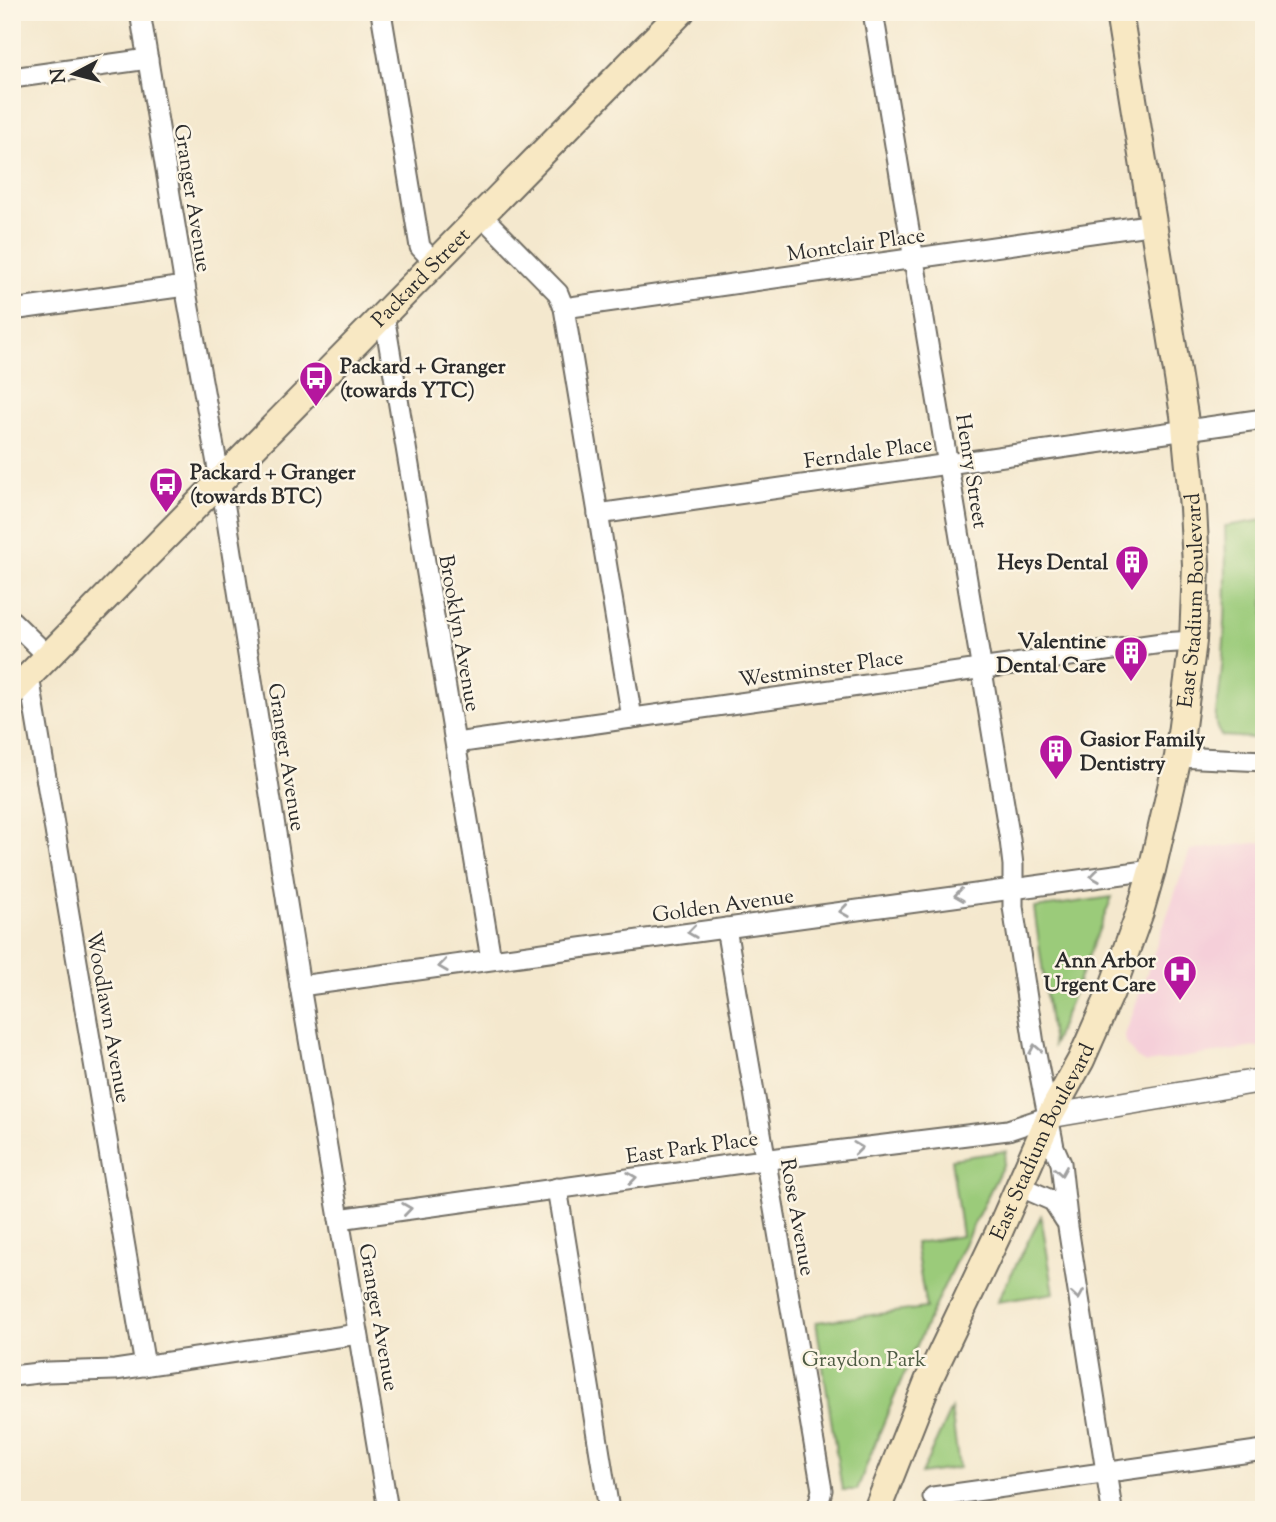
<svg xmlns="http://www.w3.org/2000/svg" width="1276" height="1522" font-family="'Sorts Mill Goudy',serif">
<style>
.built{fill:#f5cfd9}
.green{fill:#9bcb7a;stroke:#637b52;stroke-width:2}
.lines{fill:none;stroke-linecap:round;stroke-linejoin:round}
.minor-casing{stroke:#716d64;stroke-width:23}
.tertiary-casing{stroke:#716d64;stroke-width:26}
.secondary-casing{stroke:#716d64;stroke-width:30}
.minor{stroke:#fff;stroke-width:19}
.tertiary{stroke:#fff;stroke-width:23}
.secondary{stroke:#f8e8c3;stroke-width:26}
.oneway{stroke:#a0a0a0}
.labels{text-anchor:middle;stroke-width:5;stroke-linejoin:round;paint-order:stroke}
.street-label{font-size:21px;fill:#2b2b2b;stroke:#fcf5e5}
.poi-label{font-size:21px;font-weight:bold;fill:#2b2b2b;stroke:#fcf5e5;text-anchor:start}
.park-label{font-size:21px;fill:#4d5b43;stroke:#fcf5e5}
</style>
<rect width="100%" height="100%" fill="#fcf5e5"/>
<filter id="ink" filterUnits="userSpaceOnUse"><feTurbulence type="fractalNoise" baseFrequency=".0143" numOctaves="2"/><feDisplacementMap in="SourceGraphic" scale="14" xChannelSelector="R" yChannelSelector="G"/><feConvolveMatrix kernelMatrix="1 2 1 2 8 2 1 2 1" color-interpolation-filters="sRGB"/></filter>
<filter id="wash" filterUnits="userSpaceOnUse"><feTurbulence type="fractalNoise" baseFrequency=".00686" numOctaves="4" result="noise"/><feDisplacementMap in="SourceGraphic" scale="28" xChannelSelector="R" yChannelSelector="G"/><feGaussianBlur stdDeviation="1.57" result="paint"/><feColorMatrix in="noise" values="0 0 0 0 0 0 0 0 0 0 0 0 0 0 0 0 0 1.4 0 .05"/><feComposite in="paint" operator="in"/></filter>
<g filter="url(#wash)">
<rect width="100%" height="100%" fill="#f4e8ce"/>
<path class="built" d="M1264 842V1046L1146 1063 1137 1058 1126 1044 1125 1035 1190 850Z"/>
<g class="green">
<path d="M1264 520V739L1222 736C1211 725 1217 709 1219 695 1226 640 1227 582 1225 526Z"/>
<path d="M1112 897 1053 1045 1034 908Z"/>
<path d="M1006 1151 1003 1165C949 1273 900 1376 857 1490H842L816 1322 926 1308 915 1243 962 1236 951 1159Z"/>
<path d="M1041 1216 1054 1293 997 1302Z"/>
<path d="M951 1409 959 1468 921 1474Z"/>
</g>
</g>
<g filter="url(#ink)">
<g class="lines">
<g class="minor-casing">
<g id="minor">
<path d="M140 12 185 286 225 508 300 986 388 1510"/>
<path d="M381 12 420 247 435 263"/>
<path d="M873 12 1010 840 1013 865V907L1034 1044 1054 1147 1061 1163 1068 1227 1112 1510"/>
<path d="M12 78 148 59"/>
<path d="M482 216 558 293 564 308 632 718"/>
<path d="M564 308 1155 224"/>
<path d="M12 310 185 286"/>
<path d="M384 315 491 959"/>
<path d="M598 514 1264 419"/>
<path d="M12 621 48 656"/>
<path d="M29 676 145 1366"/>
<path d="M456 743 1162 643 1193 641"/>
<path d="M1178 757 1264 761"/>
<path d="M726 928 822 1490 818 1506 812 1510"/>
<path d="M300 986 1152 870"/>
<path d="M1019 1186 1053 1201 1065 1220"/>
<path d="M557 1188 609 1510"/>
<path d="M339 1219 786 1157 1008 1130 1050 1116"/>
<path d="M12 1376 47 1372 115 1370 358 1334"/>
<path d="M933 1497 1264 1450"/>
</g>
</g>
<g class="tertiary-casing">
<path id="tertiary" d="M1050 1116 1264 1080"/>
</g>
<g class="secondary-casing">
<g id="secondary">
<path id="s1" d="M12 693 681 12"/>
<path id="s2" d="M877 1510 928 1381 998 1234 1050 1116 1081 1060 1111 992 1140 912 1152 870 1178 757 1193 641 1196 565 1193 508 1184 415 1119 12"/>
</g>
</g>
<use href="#minor" class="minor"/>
<use href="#tertiary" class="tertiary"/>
<use href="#secondary" class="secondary"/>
</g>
<defs><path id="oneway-chevron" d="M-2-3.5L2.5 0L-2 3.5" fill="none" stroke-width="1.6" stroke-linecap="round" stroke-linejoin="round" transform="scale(1.75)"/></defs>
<g class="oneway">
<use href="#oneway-chevron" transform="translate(1095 876) rotate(172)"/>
<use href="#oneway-chevron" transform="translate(959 895) rotate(172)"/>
<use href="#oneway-chevron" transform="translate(844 911) rotate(172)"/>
<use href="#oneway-chevron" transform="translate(692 932) rotate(172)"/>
<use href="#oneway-chevron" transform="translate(443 966) rotate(172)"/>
<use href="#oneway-chevron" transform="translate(1035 1049) rotate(-101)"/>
<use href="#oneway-chevron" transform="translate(858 1148) rotate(-7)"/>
<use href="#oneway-chevron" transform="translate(1061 1171) rotate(81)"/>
<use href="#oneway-chevron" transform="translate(632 1178) rotate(-8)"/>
<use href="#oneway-chevron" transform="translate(407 1209) rotate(-8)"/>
<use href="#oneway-chevron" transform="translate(1078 1295) rotate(81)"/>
</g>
</g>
<defs>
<g id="bus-pin" transform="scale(1.75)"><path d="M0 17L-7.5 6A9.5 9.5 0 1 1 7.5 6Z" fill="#b5179e" stroke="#fcf5e5"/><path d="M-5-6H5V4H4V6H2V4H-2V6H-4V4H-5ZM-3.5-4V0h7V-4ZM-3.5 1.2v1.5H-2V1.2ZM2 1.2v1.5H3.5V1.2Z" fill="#fff"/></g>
<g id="building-pin" transform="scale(1.75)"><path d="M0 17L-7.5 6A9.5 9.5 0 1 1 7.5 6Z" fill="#b5179e" stroke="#fcf5e5"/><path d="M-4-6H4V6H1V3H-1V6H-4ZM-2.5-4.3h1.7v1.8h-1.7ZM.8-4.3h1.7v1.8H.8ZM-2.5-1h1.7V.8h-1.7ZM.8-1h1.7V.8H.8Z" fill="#fff"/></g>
<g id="hospital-pin" transform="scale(1.75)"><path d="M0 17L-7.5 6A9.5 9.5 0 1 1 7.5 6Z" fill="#b5179e" stroke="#fcf5e5"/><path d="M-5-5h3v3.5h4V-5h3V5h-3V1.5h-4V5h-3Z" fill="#fff"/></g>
</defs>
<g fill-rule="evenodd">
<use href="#bus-pin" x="316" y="378"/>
<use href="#bus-pin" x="166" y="484"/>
<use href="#building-pin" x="1132" y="562"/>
<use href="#building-pin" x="1131" y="653"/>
<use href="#building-pin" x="1056" y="751"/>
<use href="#hospital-pin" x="1180" y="972"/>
</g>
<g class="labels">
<g class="street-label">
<text transform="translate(193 198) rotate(81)" y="7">Granger Avenue</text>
<text transform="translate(856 244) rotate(-8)" y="7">Montclair Place</text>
<text dy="7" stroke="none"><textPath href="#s1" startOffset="583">Packard Street</textPath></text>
<text transform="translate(868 452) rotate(-8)" y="7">Ferndale Place</text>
<text transform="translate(972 471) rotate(81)" y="7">Henry Street</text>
<text dy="7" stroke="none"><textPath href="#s2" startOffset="971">East Stadium Boulevard</textPath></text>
<text transform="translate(460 633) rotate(80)" y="7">Brooklyn Avenue</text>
<text transform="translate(821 668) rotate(-8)" y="7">Westminster Place</text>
<text transform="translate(287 757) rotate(81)" y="7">Granger Avenue</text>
<text transform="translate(723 905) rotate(-8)" y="7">Golden Avenue</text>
<text transform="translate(109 1017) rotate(80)" y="7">Woodlawn Avenue</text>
<text dy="7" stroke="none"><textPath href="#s2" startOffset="404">East Stadium Boulevard</textPath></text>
<text transform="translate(692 1147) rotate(-8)" y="7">East Park Place</text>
<text transform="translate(798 1217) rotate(80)" y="7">Rose Avenue</text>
<text transform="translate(379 1317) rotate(80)" y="7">Granger Avenue</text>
</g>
<g class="poi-label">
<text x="340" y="373">Packard + Granger<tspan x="340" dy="24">(towards YTC)</tspan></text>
<text x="190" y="479">Packard + Granger<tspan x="190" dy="24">(towards BTC)</tspan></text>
<text x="1108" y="569" text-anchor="end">Heys Dental</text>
<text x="1106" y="648" text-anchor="end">Valentine<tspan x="1106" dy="24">Dental Care</tspan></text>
<text x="1080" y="746">Gasior Family<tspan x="1080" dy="24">Dentistry</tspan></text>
<text x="1156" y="967" text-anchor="end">Ann Arbor<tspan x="1156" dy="24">Urgent Care</tspan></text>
</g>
<g class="park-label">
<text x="864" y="1366">Graydon Park</text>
</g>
</g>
<rect width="1276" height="1522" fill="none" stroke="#fcf5e5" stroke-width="42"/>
<g transform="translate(74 74) rotate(263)" stroke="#fcf5e5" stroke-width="5" paint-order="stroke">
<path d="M0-5L12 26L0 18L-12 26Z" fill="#2b2b2b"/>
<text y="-10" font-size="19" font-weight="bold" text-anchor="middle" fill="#2b2b2b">N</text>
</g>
</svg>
